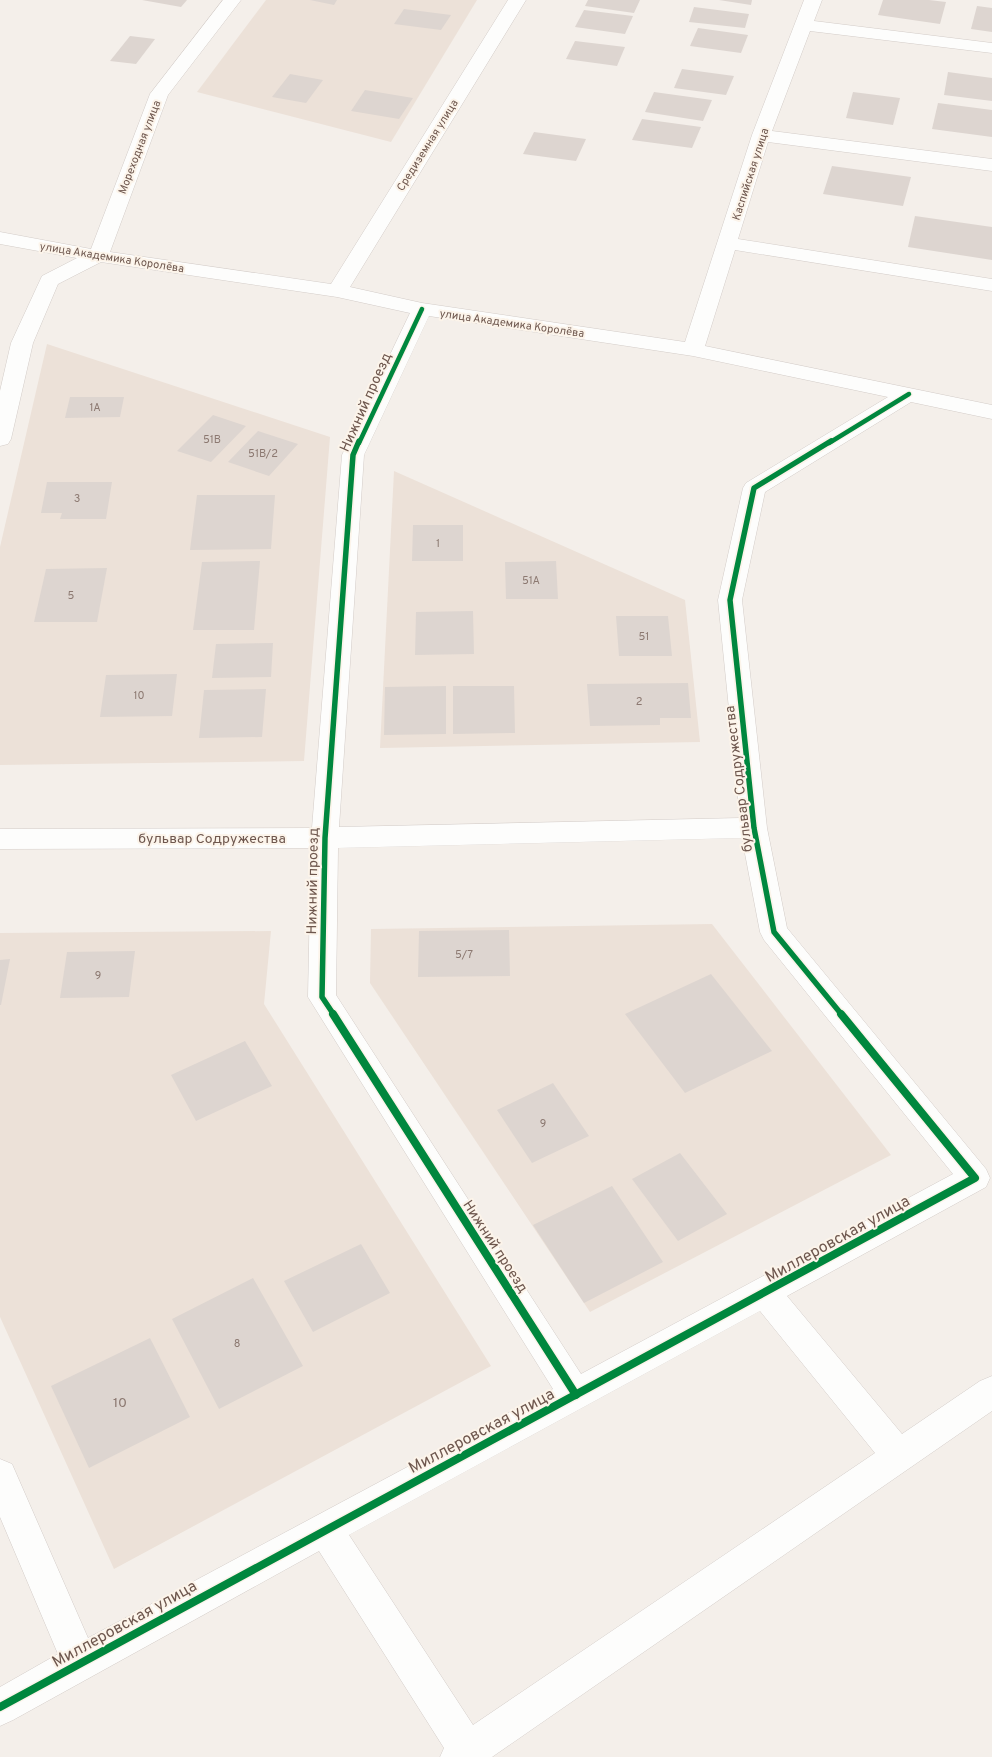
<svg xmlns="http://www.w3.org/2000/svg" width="992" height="1757" font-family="Overpass,sans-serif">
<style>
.residential{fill:#ece1d8}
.building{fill:#ddd5d0}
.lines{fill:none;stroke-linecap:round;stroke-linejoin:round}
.street-casing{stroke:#d3ccc8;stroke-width:1}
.street{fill:#fdfdfc;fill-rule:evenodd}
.cycleway-far2-casing{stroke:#fcf4ea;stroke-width:7}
.cycleway-far1-casing{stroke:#fcf4ea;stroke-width:9}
.cycleway-casing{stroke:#fcf4ea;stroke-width:11}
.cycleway-far2{stroke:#00873e;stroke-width:4.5}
.cycleway-far1{stroke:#00873e;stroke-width:5.5}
.cycleway{stroke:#00873e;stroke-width:8}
.labels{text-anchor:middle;stroke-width:4;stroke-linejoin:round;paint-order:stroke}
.far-street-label{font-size:11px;fill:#6e574e;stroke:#fcf4ea}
.number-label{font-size:11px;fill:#8c7971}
.street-label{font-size:14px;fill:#6e574e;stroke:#fcf4ea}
.near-number-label{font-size:14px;fill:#8c7971}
.near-street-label{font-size:16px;fill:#6e574e;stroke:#fcf4ea}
</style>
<rect width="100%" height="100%" fill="#f4efea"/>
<g class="residential">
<path d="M266 0H477L391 142 197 92Z"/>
<path d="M47 344 330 437 304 761 0 765V547Z"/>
<path d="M394 471 685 600 700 742 380 748Z"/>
<path d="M712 924 891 1155 590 1312 370 983 371 929Z"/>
<path d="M271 931 264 1004 491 1366 114 1569 0 1317V933Z"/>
</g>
<g class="building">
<path d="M142 0H187L181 7Z"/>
<path d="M310 0H337L334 5Z"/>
<path d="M588 0H640L634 13 585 6Z"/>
<path d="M719 0H752L751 5Z"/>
<path d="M883 0H929L946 2 940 24 878 15Z"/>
<path d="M977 6 992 8V32L971 29Z"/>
<path d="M694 7 749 14 745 28 689 22Z"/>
<path d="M404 9 451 15 441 30 394 24Z"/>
<path d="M584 10 633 16 625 34 575 27Z"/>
<path d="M698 28 748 35 741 53 690 46Z"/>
<path d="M130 36 155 39 136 64 110 61Z"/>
<path d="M575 41 625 47 617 66 566 59Z"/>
<path d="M682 69 734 76 726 95 674 88Z"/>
<path d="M948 72 992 78V101L944 95Z"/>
<path d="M290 74 323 80 306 103 272 97Z"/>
<path d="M365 90 413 98 399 119 351 111Z"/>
<path d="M654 92 712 100 703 121 645 112Z"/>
<path d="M853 92 900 98 893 125 846 118Z"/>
<path d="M938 103 992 110V137L932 129Z"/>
<path d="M642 119 701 127 692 148 632 140Z"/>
<path d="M534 132 586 139 576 161 523 154Z"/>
<path d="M832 166 911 177 903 206 823 194Z"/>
<path d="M915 216 992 227V260L908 247Z"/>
<path d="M70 397H124L120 417 65 418Z"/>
<path d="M213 415 246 426 211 462 177 451Z"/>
<path d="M258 431 298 444 269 476 228 462Z"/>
<path d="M47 482H112L106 519H60L62 513H41Z"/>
<path d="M197 495H275L271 549 190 550Z"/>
<path d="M413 525H463V561H412Z"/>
<path d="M260 561 254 630H193L202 562Z"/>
<path d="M556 561 558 599H506L505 562Z"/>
<path d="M107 568 97 622H34L46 569Z"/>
<path d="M473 611 474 654 415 655 416 612Z"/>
<path d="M616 616H668L672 656H619Z"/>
<path d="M273 643 271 677 212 678 216 644Z"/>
<path d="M177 674 172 716 100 717 106 675Z"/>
<path d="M688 683 691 718H660V725L590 726 587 684Z"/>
<path d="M446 686V734L384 735 385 687Z"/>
<path d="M453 686H514L515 733 453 734Z"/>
<path d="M266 689 262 737 199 738 204 690Z"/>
<path d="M509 930 510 976 418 977 419 931Z"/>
<path d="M135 951 129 997 60 998 67 952Z"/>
<path d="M10 959 1 1005H0V960Z"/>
<path d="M711 974 772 1051 685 1093 625 1014Z"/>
<path d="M245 1041 272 1086 196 1121 171 1075Z"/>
<path d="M553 1083 589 1136 532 1163 497 1110Z"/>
<path d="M680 1153 727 1214 678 1241 632 1179Z"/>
<path d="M612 1186 663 1262 584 1303 533 1225Z"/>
<path d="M361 1244 390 1293 313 1332 284 1281Z"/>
<path d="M253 1278 303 1366 219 1409 172 1319Z"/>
<path d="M150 1338 190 1417 89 1468 51 1386Z"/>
</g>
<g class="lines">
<g class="street-casing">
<path id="street" d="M223 0H241L168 95 110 252 331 284 508 0H526L350 287 422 303 685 342 752 135 804 0H822L814 21 992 43V53L810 31 772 131 992 159V171L768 142 738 239 992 279V291L735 250 705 346 992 405V419L911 402 765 492 742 600 767 828 787 928 986 1169 990 1178 986 1187 787 1296 902 1434 980 1381 992 1376V1411L492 1757H440L444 1748 319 1551 13 1720 0 1726V1687L58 1654 0 1517V1459L12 1464 88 1638 553 1389 308 997 311 848 0 849V829L312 828 342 455 410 313 337 297 101 262 58 284 33 343 11 439 8 444 0 446V391L11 343 42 276 77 258 0 244V232L91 249 150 94ZM429 316 693 356 888 397 746 483 743 488 718 600 740 818 339 827 364 455ZM742 838 760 932 764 940 953 1174 581 1374 336 995 338 848ZM760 1311 875 1453 473 1725 349 1535Z"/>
</g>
<use href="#street" class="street"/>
<g class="cycleway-far2-casing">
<g id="cycleway-far2">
<path d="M359 443 422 309"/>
<path d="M829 443 909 394"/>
</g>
</g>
<g class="cycleway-far1-casing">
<g id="cycleway-far1">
<path d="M831 441 754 488 730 600 754 828 774 932 842 1015"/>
<path d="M334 1015 322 997 325 838 353 455 359 441"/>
</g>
</g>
<g class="cycleway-casing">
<g id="cycleway">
<path d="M333 1014 576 1395"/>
<path d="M0 1707 975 1178 841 1014"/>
</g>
</g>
<use href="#cycleway-far2" class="cycleway-far2"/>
<use href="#cycleway-far1" class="cycleway-far1"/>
<use href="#cycleway" class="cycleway"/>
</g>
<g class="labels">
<g class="far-street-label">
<text transform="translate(427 145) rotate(-58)" y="4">Средиземная улица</text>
<text transform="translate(139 147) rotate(-69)" y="4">Мореходная улица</text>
<text transform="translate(750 174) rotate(-72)" y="4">Каспийская улица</text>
<text transform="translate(112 257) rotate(9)" y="4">улица Академика Королёва</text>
<text transform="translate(512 323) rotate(8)" y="4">улица Академика Королёва</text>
</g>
<g class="number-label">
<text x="95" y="411">1А</text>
<text x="212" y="443">51В</text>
<text x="263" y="457">51В/2</text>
<text x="77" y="502">3</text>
<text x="438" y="547">1</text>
<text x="531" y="584">51А</text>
<text x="71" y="599">5</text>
<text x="644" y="640">51</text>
<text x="139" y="699">10</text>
<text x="639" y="705">2</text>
<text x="464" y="958">5/7</text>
<text x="98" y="979">9</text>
<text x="543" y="1127">9</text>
<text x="237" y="1347">8</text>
</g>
<g class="street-label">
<text transform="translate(365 402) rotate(-66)" y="5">Нижний проезд</text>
<text transform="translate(738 779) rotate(-97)" y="5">бульвар Содружества</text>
<text x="212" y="843">бульвар Содружества</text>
<text transform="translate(312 881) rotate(-89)" y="5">Нижний проезд</text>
<text transform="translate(496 1246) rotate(57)" y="5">Нижний проезд</text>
</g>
<g class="near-number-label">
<text x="120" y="1407">10</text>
</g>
<g class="near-street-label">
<text transform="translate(837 1238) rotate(-29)" y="6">Миллеровская улица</text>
<text transform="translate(481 1430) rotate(-28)" y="6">Миллеровская улица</text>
<text transform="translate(124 1623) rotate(-29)" y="6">Миллеровская улица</text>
</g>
</g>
</svg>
